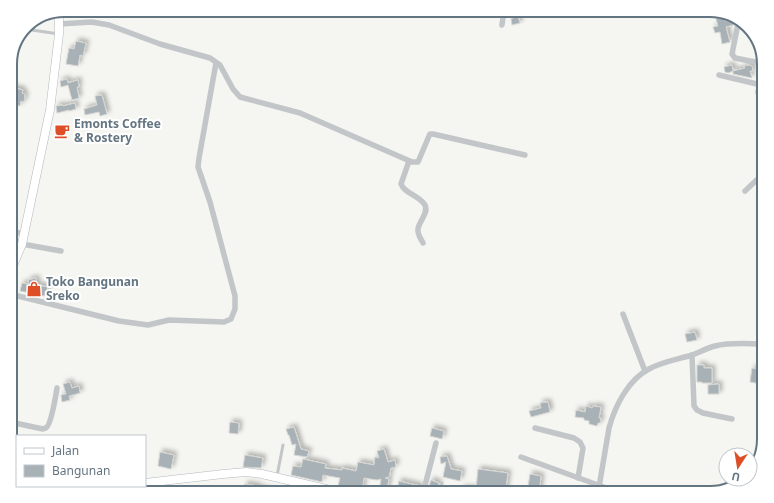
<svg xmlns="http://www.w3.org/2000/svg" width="774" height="503" font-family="'Noto Sans',sans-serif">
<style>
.building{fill:#a8b1b6;stroke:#d6d6d4;filter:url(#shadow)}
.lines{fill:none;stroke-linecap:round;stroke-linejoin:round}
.secondary-casing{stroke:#b4babe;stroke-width:9}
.lane{stroke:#c2c6c9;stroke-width:3}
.street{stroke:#c2c6c9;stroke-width:5.5}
.secondary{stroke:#fff;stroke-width:8}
.labels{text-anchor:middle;stroke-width:4;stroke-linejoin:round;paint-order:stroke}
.poi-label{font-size:12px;font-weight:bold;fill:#647582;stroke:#fff;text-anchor:start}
.rim{fill:none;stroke:#647582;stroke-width:2}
</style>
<defs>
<filter id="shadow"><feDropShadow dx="3" dy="-3" stdDeviation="2" flood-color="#0004"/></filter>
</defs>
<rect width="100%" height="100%" fill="#f5f5f1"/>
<g class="building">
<path d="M511 10H516L520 23 512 25 511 19 513 18Z"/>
<path d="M723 14 725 21 734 18 735 20 733 25 726 27 730 42 722 44 720 32 715 33 713 27 718 26 715 15Z"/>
<path d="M76 41 86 43 83 56 80 55 78 66 66 64 69 48 74 49Z"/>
<path d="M732 65 733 71 745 68 744 66 749 65 752 66 753 71H750L752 78 733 74V71L728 73 725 72 724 67Z"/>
<path d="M67 79 68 83 78 80 79 87H77L79 98 72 100 68 85 61 87 60 81Z"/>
<path d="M10 87 23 90 22 93 25 94 24 102 21 101 20 106 10 104Z"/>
<path d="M762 89 764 95V111L762 112 758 96 757 97 755 91Z"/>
<path d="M102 95 107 114 100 116 99 112 85 115 84 109 97 105 95 96Z"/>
<path d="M75 103 76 109 69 111V110L57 113 56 106 63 105V106Z"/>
<path d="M36 278 37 285 48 287 45 296 20 291 22 283 29 284 28 280Z"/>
<path d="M695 332 697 340 687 342 685 334Z"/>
<path d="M697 365H704V368H712V383H702V382H697Z"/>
<path d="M752 368 763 370 761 384 750 382Z"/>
<path d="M70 382 72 388 79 386 80 393 69 396 70 400 62 402 61 395 66 394 63 384Z"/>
<path d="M719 384V394H708V385Z"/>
<path d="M548 402 550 412 531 417 529 411 541 408 540 403Z"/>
<path d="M586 406 592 408 593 406 601 407 599 418H601L600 423H598L597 426 589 424V421L584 420V418L575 417 576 410 585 412Z"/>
<path d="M230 422 239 423 238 434 229 433Z"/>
<path d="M294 427 301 449 309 451 307 457 294 455 296 444 292 445 289 435H288L286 429Z"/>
<path d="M432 428 444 431 442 439 430 436Z"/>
<path d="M384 449 388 462 395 460 396 467 391 468 389 477 385 478 389 479 386 493H379L381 479 377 480 364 478 362 491 338 486 340 478 323 475 322 482 291 475 293 466 301 467 303 459 326 464 325 468 342 470V468L356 471 358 462 374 465 375 457 379 458 377 451Z"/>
<path d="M160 452 174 455 171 469 158 466Z"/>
<path d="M245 455 263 458 261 468 243 467Z"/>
<path d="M447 456 451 469 462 471 460 481 443 477 446 462 441 464 440 457Z"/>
<path d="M478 469 508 473 505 493H461L462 488 476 489Z"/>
<path d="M530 474 541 476 539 493H527Z"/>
<path d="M431 480 439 483 436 493H427Z"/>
<path d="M399 481 420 486 419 493H396Z"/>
<path d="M245 484 257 486V487L272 492V493H243Z"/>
</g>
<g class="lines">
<g class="secondary-casing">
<g id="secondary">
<path d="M10 273 22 244 50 110 59 34V12"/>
<path d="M145 483 223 474 246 472 262 474 343 493"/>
<path d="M65 493 117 486"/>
</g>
</g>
<g class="lane">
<path d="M25 29 59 34"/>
<path d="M277 476 283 445"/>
<path d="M153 493 154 483"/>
<path d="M440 493 442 483"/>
</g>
<g class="street">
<path d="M475 11 476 10"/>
<path d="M739 19 732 54 735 58 760 63"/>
<path d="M59 24 92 22 109 25 160 44 210 58 220 65 233 89 240 97 300 113 412 162H418L429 136 430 134H433L525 155"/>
<path d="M738 24 746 26"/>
<path d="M502 25 504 10"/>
<path d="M760 48C758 56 759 63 764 70"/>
<path d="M719 75 757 84C761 80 760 75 764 71"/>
<path d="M409 161 401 184C404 193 420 196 425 205 429 213 419 221 418 229 417 234 421 239 423 243"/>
<path d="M745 191 764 173"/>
<path d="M10 231 24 234"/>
<path d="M22 244 61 251"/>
<path d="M10 294 119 321 148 325 169 320 224 322 231 319 235 309V296L210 202 198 167 199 158 216 63"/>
<path d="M623 314 645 371"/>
<path d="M692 355 694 406 697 410 703 413 732 419"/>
<path d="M10 422 43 429C44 428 45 428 46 428 51 425 56 395 57 388"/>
<path d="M535 428 574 438 580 442 583 448 578 478"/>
<path d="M521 457 620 493"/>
<path d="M128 493 130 486"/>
<path d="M423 493 436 443"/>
<path d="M598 493 609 428C615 406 628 380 649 369 661 362 679 359 692 355 700 352 707 348 715 346 731 342 748 344 764 344"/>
</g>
<use href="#secondary" class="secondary"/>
</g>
<defs>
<g id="cafe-bare" transform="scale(1.2)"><path d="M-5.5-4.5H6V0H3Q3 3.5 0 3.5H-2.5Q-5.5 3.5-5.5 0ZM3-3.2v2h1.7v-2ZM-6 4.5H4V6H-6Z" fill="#df4f27" stroke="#fff" stroke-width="2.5" paint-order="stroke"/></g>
<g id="shop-bare" transform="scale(1.2)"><path d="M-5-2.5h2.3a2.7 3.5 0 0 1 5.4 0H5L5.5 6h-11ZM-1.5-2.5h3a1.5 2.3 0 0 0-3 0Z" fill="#df4f27" stroke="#fff" stroke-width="2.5" paint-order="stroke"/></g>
</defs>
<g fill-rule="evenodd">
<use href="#cafe-bare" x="62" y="131"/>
<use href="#shop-bare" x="34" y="289"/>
</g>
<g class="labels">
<g class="poi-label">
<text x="74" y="128">Emonts Coffee<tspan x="74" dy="14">&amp; Rostery</tspan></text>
<text x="46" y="286">Toko Bangunan<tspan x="46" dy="14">Sreko</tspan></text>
</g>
</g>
<path d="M0 0H774V503H0ZM64 17H710A47 47 0 0 1 757 64V439A47 47 0 0 1 710 486H64A47 47 0 0 1 17 439V64A47 47 0 0 1 64 17Z" fill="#fff" fill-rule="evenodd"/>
<path class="rim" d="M64 17H710A47 47 0 0 1 757 64V439A47 47 0 0 1 710 486H64A47 47 0 0 1 17 439V64A47 47 0 0 1 64 17Z"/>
<rect x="16" y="435" width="130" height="52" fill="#ffffff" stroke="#c1c8cd"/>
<rect x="24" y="448" width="20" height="6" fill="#ffffff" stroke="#c1c8cd"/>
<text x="52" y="455" font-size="12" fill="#647582">Jalan</text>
<rect x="24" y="465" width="20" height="12" fill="#a8b1b6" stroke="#c1c8cd"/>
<text x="52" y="475" font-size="12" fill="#647582">Bangunan</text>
<g transform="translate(738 467) rotate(192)"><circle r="19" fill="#ffffff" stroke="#c1c8cd"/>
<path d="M0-3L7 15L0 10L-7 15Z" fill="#df4f27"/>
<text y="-6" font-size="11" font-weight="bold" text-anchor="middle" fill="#647582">U</text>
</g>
</svg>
